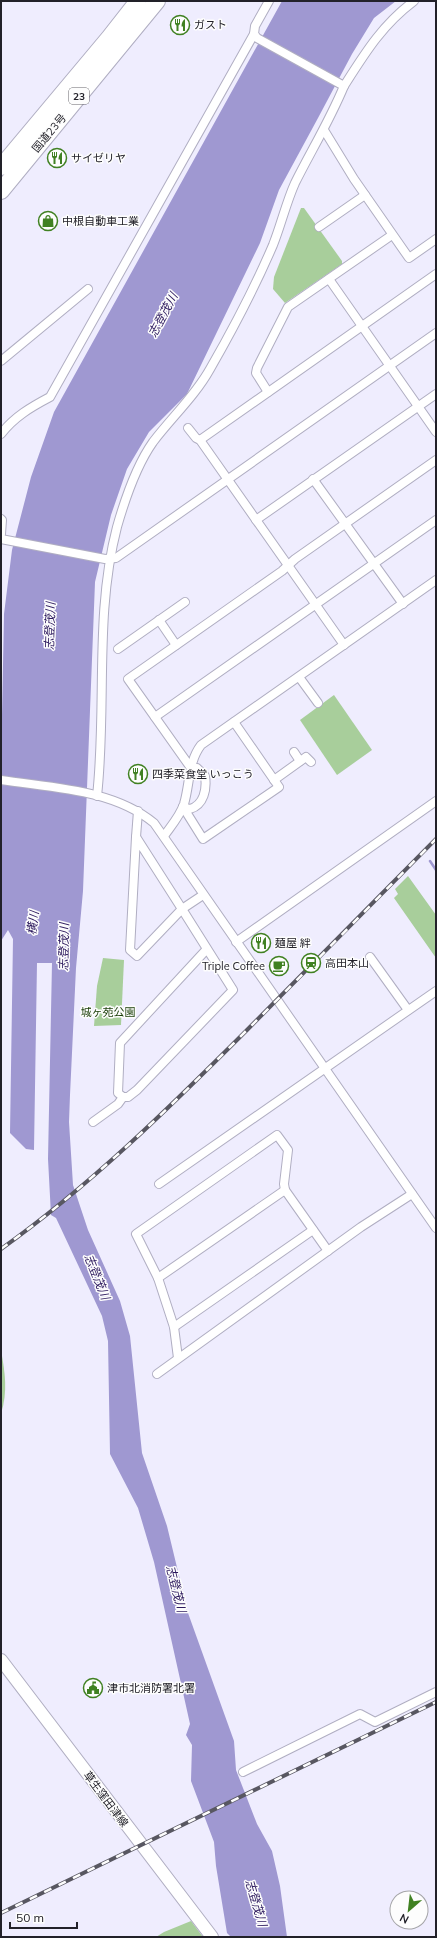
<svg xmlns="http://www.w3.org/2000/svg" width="437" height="1938" font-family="Mulish,'Noto Sans JP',sans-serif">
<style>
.green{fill:#a8ce9b}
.water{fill:#9f98d1}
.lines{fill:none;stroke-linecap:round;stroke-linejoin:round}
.stream{stroke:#9f98d1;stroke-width:2.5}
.street-casing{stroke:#b0aec2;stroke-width:10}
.secondary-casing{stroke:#b0aec2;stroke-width:14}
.highway-casing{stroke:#b0aec2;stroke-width:18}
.street{stroke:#fff;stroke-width:8}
.secondary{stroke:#fff;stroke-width:12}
.highway{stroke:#fff;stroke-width:16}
.rail-casing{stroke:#585761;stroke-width:4}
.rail{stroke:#fdfdfd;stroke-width:2.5;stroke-dasharray:8;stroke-linecap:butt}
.labels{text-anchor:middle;stroke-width:3;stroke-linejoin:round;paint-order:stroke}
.shield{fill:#fdfdfd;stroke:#646369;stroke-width:1}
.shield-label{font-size:10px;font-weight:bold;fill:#222129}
.poi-label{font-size:11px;fill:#222129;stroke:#fdfdfd;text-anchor:start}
.street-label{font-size:11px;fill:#222129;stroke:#fdfdfd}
.park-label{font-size:11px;fill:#183c06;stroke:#fdfdfd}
.water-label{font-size:12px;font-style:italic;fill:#2d1a5e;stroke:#fdfdfd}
</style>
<rect width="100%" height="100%" fill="#efedfe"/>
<g class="green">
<path d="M301 208H304L342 261V264L285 303 273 289 274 277Z"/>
<path d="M334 695 372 750 337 775 300 720Z"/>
<path d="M408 876 436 915V958L394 898 398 894 395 889Z"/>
<path d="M103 958 124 960 121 1025 94 1026 97 986Z"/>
<path d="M1 1350C5 1373 8 1391 1 1414Z"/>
<path d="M191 1921 203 1937H156L164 1932Z"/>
</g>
<path class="water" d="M282 1H396L374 18 352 54 318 118 279 190 260 243 187 394 149 432 127 469 111 515 95 582 83 891 76 968 70 1095 69 1122 73 1185 88 1230 120 1301 130 1336 142 1453 167 1526 188 1613 234 1741 236 1770 257 1824 272 1851 280 1886 287 1937H231L227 1933 216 1866 214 1842 191 1781 192 1745 186 1735 190 1724 154 1562 138 1508 110 1454 108 1341 102 1316 56 1218 51 1215 48 1159 52 963H37L34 1150 26 1149 10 1133 13 939 8 930 1 941V765L4 614 12 550 31 477 54 412Z"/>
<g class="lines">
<path class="stream" d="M430 861 436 870"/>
<g class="street-casing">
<g id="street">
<path d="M344 86C365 53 382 25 414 1"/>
<path d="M324 130 354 179 409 258 436 239"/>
<path d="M319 227 365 195"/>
<path d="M329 279 436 432"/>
<path d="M1 361 88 289"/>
<path d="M268 392 256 373 257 368 288 307 392 235"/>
<path d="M188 428 196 438 200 440 344 645"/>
<path d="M1 434C14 417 31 407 50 397L254 34"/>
<path d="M200 440 436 274"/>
<path d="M313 479 403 604"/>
<path d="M1 519 2 520 1 534"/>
<path d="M256 520 436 394"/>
<path d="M1 539 105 559 116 558 436 333"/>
<path d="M159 620 176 645"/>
<path d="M118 649 185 602"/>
<path d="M299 677 318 703"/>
<path d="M155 717 436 520"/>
<path d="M294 752 300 761"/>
<path d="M1 780C52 788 113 789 154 823L436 1228"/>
<path d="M274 780 306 757 311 762"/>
<path d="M97 796C107 707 94 615 117 527 125 499 136 466 153 442 172 417 195 396 210 369 233 329 255 287 273 245 281 225 286 203 295 183 311 151 330 120 344 86L257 38 254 34 255 26 269 1"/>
<path d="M183 807 190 809C204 805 207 789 205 776L197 768H191L128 679 282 571 295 559 436 460"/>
<path d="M183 807 203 839 279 787 234 722"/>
<path d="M164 836C171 826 180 816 184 804 190 784 188 762 201 745L436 580"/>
<path d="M136 837 182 909 137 956 130 950Z"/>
<path d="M136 837 138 811"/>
<path d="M203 895 182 909 233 990 137 1090 128 1097H123L118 1093 120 1043 206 950"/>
<path d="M236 942 436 801"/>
<path d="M370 957 408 1010"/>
<path d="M93 1122 118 1104 123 1097"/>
<path d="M159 1184 436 991"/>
<path d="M158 1278 285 1190 328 1251"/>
<path d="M174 1327 313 1230"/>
<path d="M178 1358 174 1327 158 1278 136 1234 277 1135 288 1150 284 1184 285 1190"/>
<path d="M157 1374 361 1227 412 1194"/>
<path d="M243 1772 360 1714 375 1722 436 1692"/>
</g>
</g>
<g class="secondary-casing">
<path id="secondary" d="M1 1660 212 1937"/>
</g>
<g class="highway-casing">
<g id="highway">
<path d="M1 167 109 38 138 1"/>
<path d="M1 191 157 1"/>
</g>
</g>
<use href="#street" class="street"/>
<use href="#secondary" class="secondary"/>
<use href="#highway" class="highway"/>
<g class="rail-casing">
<g id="rail">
<path d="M1 1249C91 1185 169 1108 247 1030 310 967 373 903 436 839"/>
<path d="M1 1913 436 1702"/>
</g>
</g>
<use href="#rail" class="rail"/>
</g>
<defs>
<g id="restaurant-ring" transform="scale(1)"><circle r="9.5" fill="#fdfdfd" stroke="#408122" stroke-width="1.5"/><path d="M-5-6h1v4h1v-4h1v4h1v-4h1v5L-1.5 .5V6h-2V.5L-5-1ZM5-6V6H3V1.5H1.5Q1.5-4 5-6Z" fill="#408122"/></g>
<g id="shop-ring" transform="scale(1)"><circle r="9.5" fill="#fdfdfd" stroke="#408122" stroke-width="1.5"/><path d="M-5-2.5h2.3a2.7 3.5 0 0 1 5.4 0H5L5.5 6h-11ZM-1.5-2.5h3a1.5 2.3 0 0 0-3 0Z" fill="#408122"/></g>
<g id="station-ring" transform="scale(1)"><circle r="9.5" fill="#fdfdfd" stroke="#408122" stroke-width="1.5"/><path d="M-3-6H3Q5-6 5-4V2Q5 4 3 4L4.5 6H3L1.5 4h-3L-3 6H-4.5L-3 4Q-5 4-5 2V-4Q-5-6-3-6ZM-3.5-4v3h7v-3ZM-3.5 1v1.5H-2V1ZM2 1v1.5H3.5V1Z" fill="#408122"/></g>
<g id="cafe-ring" transform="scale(1)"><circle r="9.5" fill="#fdfdfd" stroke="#408122" stroke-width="1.5"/><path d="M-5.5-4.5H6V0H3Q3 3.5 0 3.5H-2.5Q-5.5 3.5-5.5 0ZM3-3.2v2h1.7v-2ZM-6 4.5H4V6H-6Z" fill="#408122"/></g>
<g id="civic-ring" transform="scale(1)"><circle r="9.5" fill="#fdfdfd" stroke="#408122" stroke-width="1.5"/><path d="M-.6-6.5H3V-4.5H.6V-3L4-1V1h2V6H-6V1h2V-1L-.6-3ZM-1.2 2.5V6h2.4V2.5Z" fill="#408122"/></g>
</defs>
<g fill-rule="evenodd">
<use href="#restaurant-ring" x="180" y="25"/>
<use href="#restaurant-ring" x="57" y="158"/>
<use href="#shop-ring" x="48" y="221"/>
<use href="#restaurant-ring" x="138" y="774"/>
<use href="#restaurant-ring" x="261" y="943"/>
<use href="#station-ring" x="311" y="963"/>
<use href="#cafe-ring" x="279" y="966"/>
<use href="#civic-ring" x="93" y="1688"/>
</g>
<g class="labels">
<rect class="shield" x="69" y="88" width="20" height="16" rx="3"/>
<g class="shield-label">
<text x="79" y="100">23</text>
</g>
<g class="poi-label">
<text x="194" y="29">ガスト</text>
<text x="71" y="162">サイゼリヤ</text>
<text x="62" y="225">中根自動車工業</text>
<text x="152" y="778">四季菜食堂 いっこう</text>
<text x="275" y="947">麺屋 絆</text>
<text x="325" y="967">高田本山</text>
<text x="265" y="970" text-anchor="end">Triple Coffee</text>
<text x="107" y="1692">津市北消防署北署</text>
</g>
<g class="street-label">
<text transform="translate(49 133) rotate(-50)" y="4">国道23号</text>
<text transform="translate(106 1799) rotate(53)" y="4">草生窪田津線</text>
</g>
<g class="park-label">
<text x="108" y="1016">城ヶ苑公園</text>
</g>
<g class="water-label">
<text transform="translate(163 315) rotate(-62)" y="4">志登茂川</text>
<text transform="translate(50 626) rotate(-88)" y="4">志登茂川</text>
<text transform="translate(33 923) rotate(-83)" y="4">横川</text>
<text transform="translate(64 947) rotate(-89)" y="4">志登茂川</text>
<text transform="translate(97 1277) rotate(68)" y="4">志登茂川</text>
<text transform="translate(176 1589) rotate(76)" y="4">志登茂川</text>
<text transform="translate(256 1903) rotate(74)" y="4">志登茂川</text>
</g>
</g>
<rect width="437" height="1938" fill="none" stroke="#222129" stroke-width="4"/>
<g transform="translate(409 1910) rotate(208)"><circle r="19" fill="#fdfdfd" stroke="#a5a5a8"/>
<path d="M0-3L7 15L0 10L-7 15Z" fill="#408122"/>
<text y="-6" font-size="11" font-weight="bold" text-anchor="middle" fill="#222129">N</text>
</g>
<path d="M10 1922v6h67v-6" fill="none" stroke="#222129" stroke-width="2"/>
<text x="16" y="1922" font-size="12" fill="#222129" stroke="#fdfdfd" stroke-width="3" paint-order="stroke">50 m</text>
</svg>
